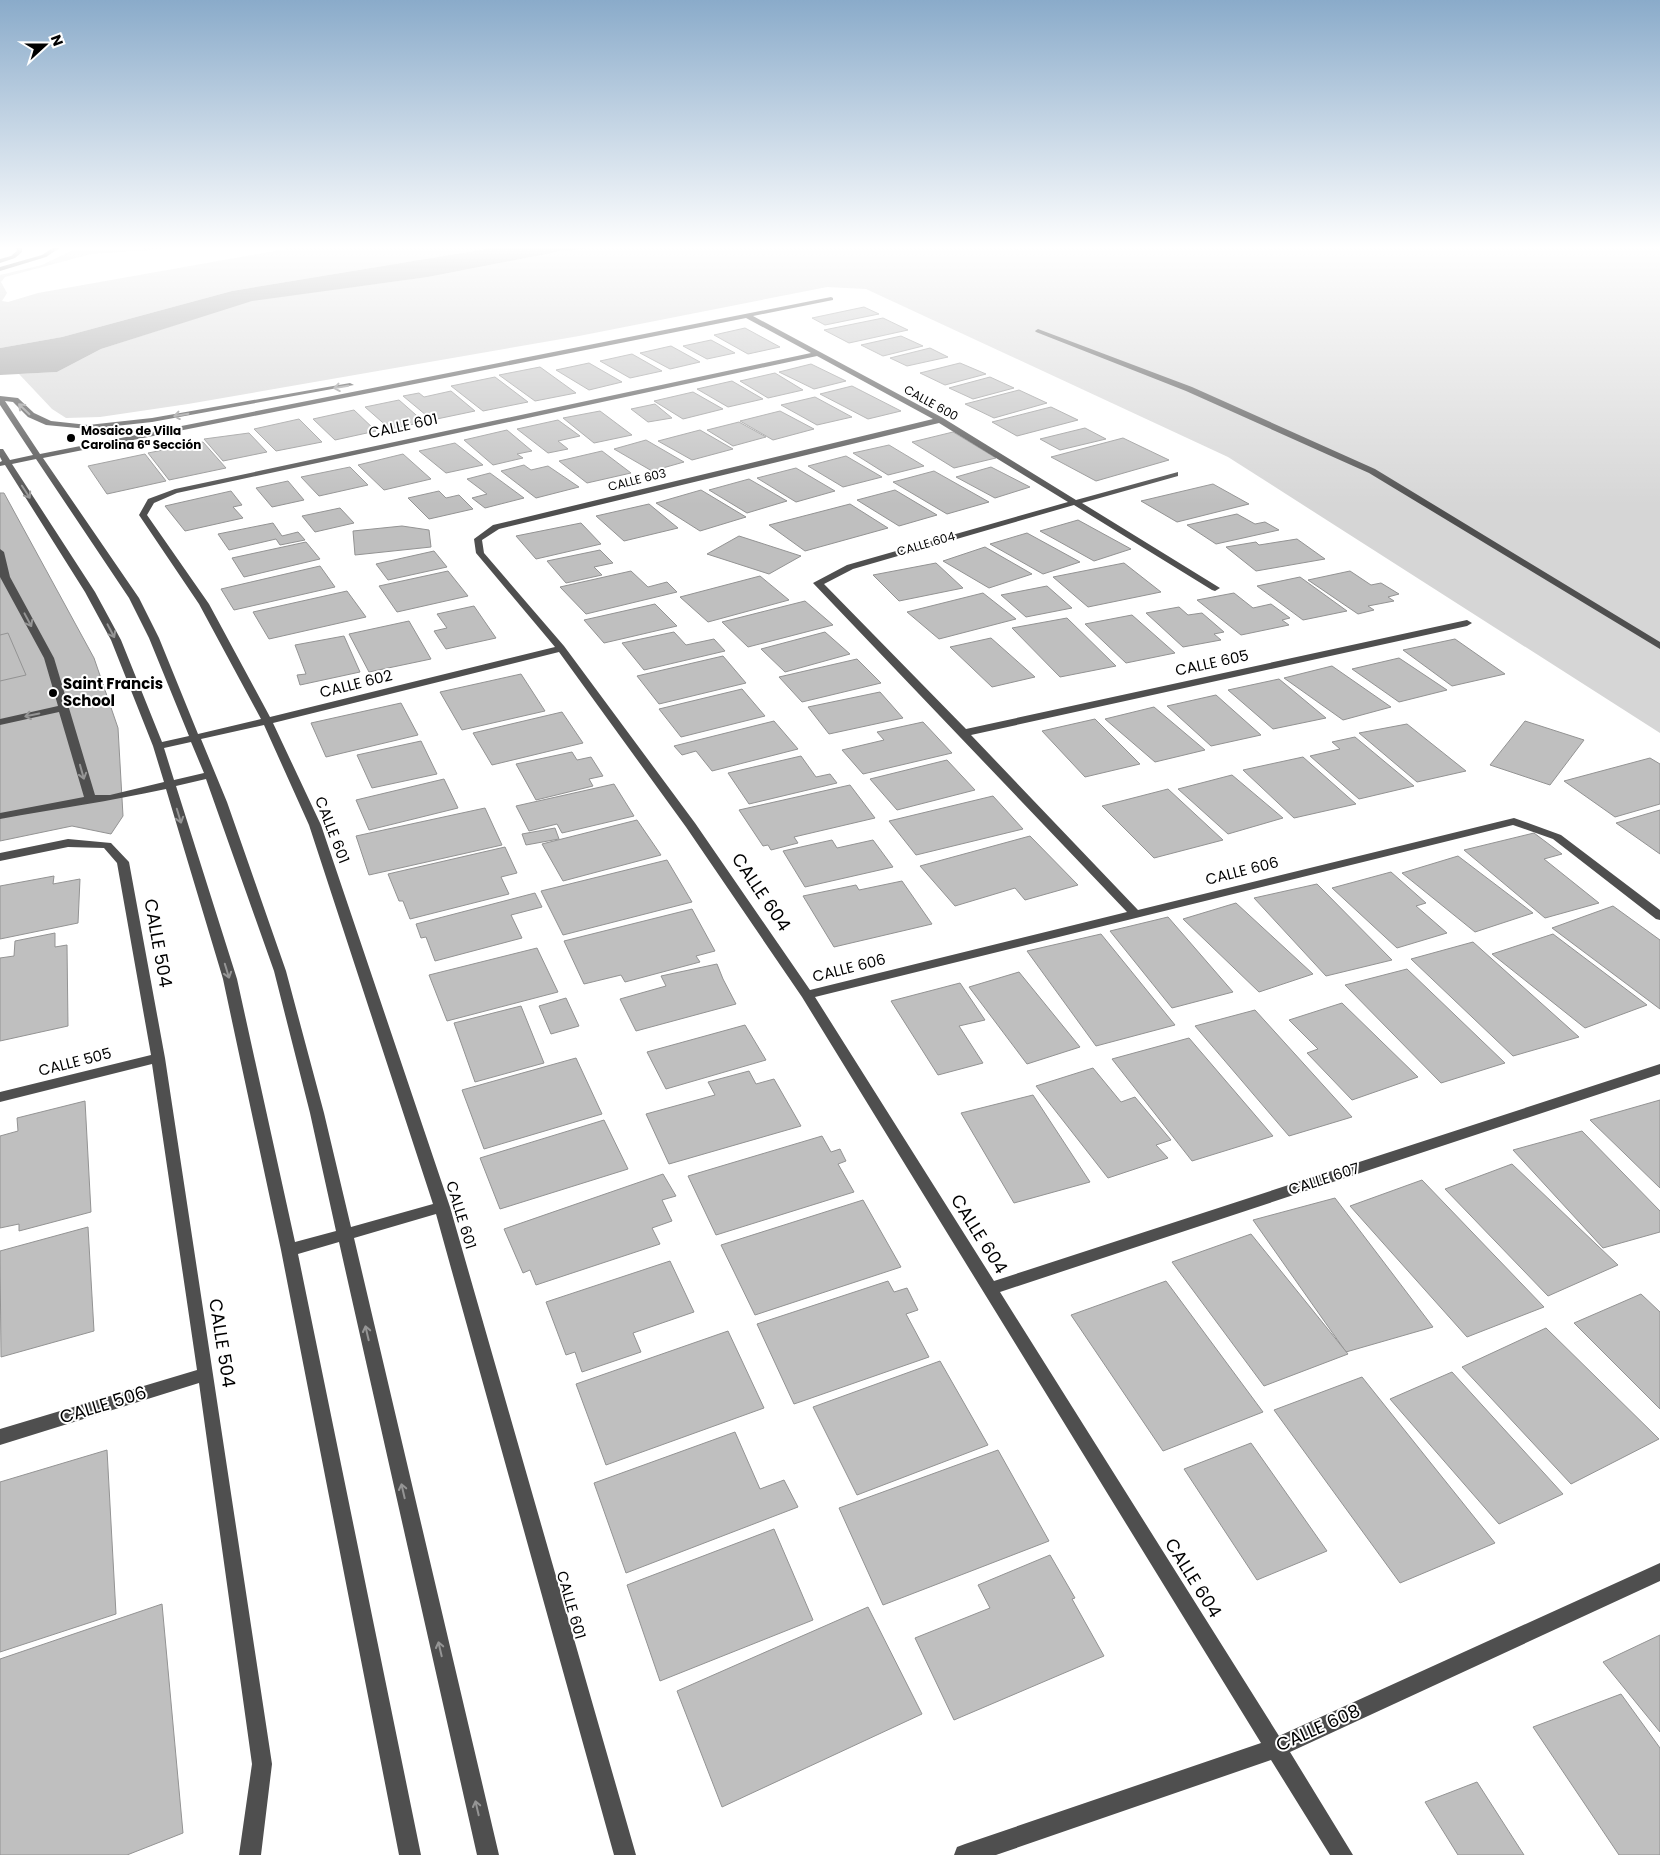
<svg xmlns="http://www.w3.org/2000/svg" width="1660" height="1855" font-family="Poppins,sans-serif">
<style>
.green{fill:#d6d6d6}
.water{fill:#9d9d9d}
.building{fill:#bfbfbf;stroke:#939393}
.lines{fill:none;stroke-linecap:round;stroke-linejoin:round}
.minor{fill:#4f4f4f;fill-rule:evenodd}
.oneway{stroke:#959595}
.poi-dot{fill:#000;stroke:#fff;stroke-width:2}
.labels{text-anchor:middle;stroke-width:4;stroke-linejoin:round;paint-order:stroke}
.far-street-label{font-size:12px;fill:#000;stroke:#fff}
.far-poi-label{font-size:12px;font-weight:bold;fill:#000;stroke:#fff;text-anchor:start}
.street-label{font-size:15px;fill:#000;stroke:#fff}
.poi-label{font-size:15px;font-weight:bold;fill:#000;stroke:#fff;text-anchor:start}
.near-street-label{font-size:18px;fill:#000;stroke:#fff}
</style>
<rect width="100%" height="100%" fill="#fff"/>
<g class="green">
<path d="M169 245H185L151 250 91 254 5 277 1 282 7 293 2 301 8 302 38 293 297 247 295 245H510L232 291 62 337 0 348V275L42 265 73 250H138Z"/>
<path d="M620 245H1660V733L1228 457 866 289 827 287 579 336 188 404 100 417 66 418 52 409 19 374 57 372 101 349 252 300 428 277 562 251Z"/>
</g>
<path class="water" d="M510 245H620L562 251 428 277 252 301 101 349 57 372 0 375V348L62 337 232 291Z"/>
<g class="building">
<path d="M864 307 879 314 825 325 812 318Z"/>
<path d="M883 318 908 330 849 343 824 330Z"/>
<path d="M745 328 780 347 748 354 714 335Z"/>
<path d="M901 336 923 346 883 356 861 345Z"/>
<path d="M711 340 735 353 707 359 683 346Z"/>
<path d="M671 346 700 362 670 369 640 353Z"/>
<path d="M930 348 948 357 907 366 890 358Z"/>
<path d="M632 354 662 371 630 378 600 361Z"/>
<path d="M589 363 622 382 589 390 556 370Z"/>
<path d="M960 363 986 374 945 385 920 373Z"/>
<path d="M811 364 846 381 814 389 779 372Z"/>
<path d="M540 367 576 393 535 401 499 375Z"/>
<path d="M775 373 803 390 768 398 740 381Z"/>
<path d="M495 377 528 402 483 411 451 386Z"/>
<path d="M990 377 1014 388 973 399 949 388Z"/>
<path d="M732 381 763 399 728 407 697 389Z"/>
<path d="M852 386 901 411 868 419 820 394Z"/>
<path d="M1019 390 1047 403 994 418 965 404Z"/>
<path d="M451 391 475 411 432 420 403 396 419 393 424 397Z"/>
<path d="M693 392 723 409 683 419 654 401Z"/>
<path d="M815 397 852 417 817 425 781 405Z"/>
<path d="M399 400 424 422 390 429 365 407Z"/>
<path d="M655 404 672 418 648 422 631 409Z"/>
<path d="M1051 407 1078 420 1017 436 992 422Z"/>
<path d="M354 410 376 431 335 440 313 419Z"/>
<path d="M600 411 632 435 594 443 563 418Z"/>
<path d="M780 411 814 429 773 440 740 421Z"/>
<path d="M299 419 322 442 276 451 254 429Z"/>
<path d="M558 420 580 436 558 441 568 449 548 453 517 429Z"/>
<path d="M739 422 766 437 733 446 707 430Z"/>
<path d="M1085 428 1106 439 1060 450 1040 439Z"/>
<path d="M507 430 532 451 517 454 523 458 493 465 464 440Z"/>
<path d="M700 430 733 449 692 460 658 441Z"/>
<path d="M953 432 996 458 954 468 912 442Z"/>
<path d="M249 433 267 452 223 461 204 439Z"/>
<path d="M1123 438 1169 460 1096 481 1051 457Z"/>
<path d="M646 440 684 462 652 471 614 449Z"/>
<path d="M203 442 226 468 169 480 148 453Z"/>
<path d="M455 443 483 465 446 473 419 451Z"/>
<path d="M889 445 924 466 888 475 853 453Z"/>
<path d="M602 451 631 473 587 483 559 461Z"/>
<path d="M145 454 166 481 107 494 88 466Z"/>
<path d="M403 454 431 479 384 490 358 465Z"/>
<path d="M846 456 882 477 843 487 808 466Z"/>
<path d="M524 465 531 470 548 466 579 487 536 498 501 471Z"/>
<path d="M350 467 368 485 319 496 301 477Z"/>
<path d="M991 467 1030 487 995 498 956 477Z"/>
<path d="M796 468 835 491 796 502 757 478Z"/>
<path d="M934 471 989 502 947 514 893 482Z"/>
<path d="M490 473 524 498 485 508 472 498 487 494 467 479Z"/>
<path d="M749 479 787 501 747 513 709 490Z"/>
<path d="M288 481 304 500 272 507 256 488Z"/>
<path d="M1213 484 1249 504 1177 522 1141 501Z"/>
<path d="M701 490 746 517 700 531 656 503Z"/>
<path d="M895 490 937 515 899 526 857 500Z"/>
<path d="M231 491 242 505 233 507 243 518 185 531 165 506Z"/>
<path d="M439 491 446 498 459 495 473 509 429 519 408 498Z"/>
<path d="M0 493H4L94 658 118 728 123 816 111 834 72 826 0 841Z"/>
<path d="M649 504 678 528 624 541 596 516Z"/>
<path d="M850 504 888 528 805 551 769 525Z"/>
<path d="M340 508 354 523 315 532 302 516Z"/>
<path d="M1237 514 1255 524 1265 522 1279 530 1216 544 1187 525Z"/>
<path d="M1078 520 1131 549 1094 561 1040 531Z"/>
<path d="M273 523 282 536 298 532 305 540 280 545 276 539 229 550 218 534Z"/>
<path d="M581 523 601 544 536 559 516 536Z"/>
<path d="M402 526 429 530 431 547 355 555 353 531Z"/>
<path d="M1027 533 1080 562 1043 574 990 544Z"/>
<path d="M739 536 801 556 769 574 707 554Z"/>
<path d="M1297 539 1325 559 1256 571 1226 547 1256 542 1259 545Z"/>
<path d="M306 542 320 559 244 577 232 558Z"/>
<path d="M985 547 1032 574 989 588 943 561Z"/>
<path d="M600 550 613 563 594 567 602 575 566 583 547 561Z"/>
<path d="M434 551 447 567 388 580 376 564Z"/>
<path d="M936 563 963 588 899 601 873 575Z"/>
<path d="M1124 563 1161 592 1088 607 1053 577Z"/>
<path d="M320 566 335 587 234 610 221 589Z"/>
<path d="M448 571 468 596 397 612 379 586Z"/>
<path d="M631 571 648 587 667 582 677 592 586 614 560 587Z"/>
<path d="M1350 571 1371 585 1381 583 1399 594 1388 597 1394 601 1368 606 1374 610 1358 614 1308 580Z"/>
<path d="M760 576 789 600 708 622 680 597Z"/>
<path d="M1300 577 1347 611 1303 620 1257 586Z"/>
<path d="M1047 586 1072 608 1026 617 1001 595Z"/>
<path d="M347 591 366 617 269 639 253 612Z"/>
<path d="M983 593 1016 619 939 639 907 612Z"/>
<path d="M1234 593 1253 608 1271 604 1290 618 1282 620 1289 625 1241 635 1197 600Z"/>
<path d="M805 601 833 625 748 647 722 622Z"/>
<path d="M655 604 677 626 604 643 584 620Z"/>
<path d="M474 606 496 638 446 649 434 631 447 628 437 614Z"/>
<path d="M1179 607 1188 615 1202 613 1224 632 1214 634 1221 640 1183 647 1146 613Z"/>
<path d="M1132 615 1175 653 1126 663 1085 624Z"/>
<path d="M1067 618 1116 666 1060 677 1012 628Z"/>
<path d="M409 621 431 659 369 672 349 634Z"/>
<path d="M674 632 686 645 714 639 725 651 644 670 622 643Z"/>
<path d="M825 632 850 654 785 672 761 649Z"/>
<path d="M8 633 26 675 0 681V635Z"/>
<path d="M344 636 360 672 300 685 297 675 306 674 295 645Z"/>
<path d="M991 638 1035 677 992 687 950 647Z"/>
<path d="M1455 639 1505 674 1452 686 1403 650Z"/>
<path d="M723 656 746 683 659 704 637 676Z"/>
<path d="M1399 658 1447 690 1399 702 1352 669Z"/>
<path d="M857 659 881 683 802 702 779 677Z"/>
<path d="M1332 666 1391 707 1343 720 1284 678Z"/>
<path d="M521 674 545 711 462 730 440 692Z"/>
<path d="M1279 679 1326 718 1273 729 1228 690Z"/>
<path d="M742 689 765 716 681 737 659 709Z"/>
<path d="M880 692 903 718 829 734 808 707Z"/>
<path d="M1216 695 1261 735 1211 746 1167 706Z"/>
<path d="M401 703 418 735 326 757 311 723Z"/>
<path d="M1154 707 1205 750 1155 762 1105 719Z"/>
<path d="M562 712 583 743 492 765 473 733Z"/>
<path d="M1095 719 1140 764 1085 777 1042 731Z"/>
<path d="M774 721 798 749 712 771 696 751 682 755 674 746Z"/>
<path d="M1525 721 1584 740 1550 785 1490 765Z"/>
<path d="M923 722 952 753 863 774 842 750 884 740 877 732Z"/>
<path d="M1407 724 1466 771 1417 782 1359 733Z"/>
<path d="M1355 737 1414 786 1359 799 1310 756 1340 749 1332 742Z"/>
<path d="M421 741 437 774 372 788 357 755Z"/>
<path d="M572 752 577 760 591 757 603 776 589 779 593 786 536 800 516 764Z"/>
<path d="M801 756 816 777 830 774 837 783 749 804 728 773Z"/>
<path d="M1303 757 1356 804 1294 818 1243 770Z"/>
<path d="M1650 758 1660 764V804L1615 817 1564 781Z"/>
<path d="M947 760 975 790 897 810 870 779Z"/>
<path d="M1232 775 1283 818 1228 834 1178 789Z"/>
<path d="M444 779 458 808 369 830 356 800Z"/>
<path d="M614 784 634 816 562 833 557 824 529 831 516 806Z"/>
<path d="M850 785 875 818 794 837 798 843 771 850 768 845 763 846 739 810Z"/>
<path d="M1168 789 1223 840 1154 858 1102 806Z"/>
<path d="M993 796 1023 829 916 855 889 821Z"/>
<path d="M485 808 502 845 369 875 356 836Z"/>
<path d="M1660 810V854L1616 823Z"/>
<path d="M637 820 661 855 563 881 542 844Z"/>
<path d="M555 828 559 839 526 845 522 834Z"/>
<path d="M1534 833 1562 854 1544 859 1599 903 1545 918 1464 850Z"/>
<path d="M1030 836 1078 885 1025 900 1015 888 955 906 920 866Z"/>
<path d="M832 840 837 848 873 840 893 867 805 887 783 851Z"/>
<path d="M505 847 517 873 501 877 509 894 410 919 403 901H399L388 874Z"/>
<path d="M1458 856 1533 913 1475 932 1402 873Z"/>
<path d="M667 860 692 902 563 935 541 891Z"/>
<path d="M1391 872 1426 903 1416 906 1447 933 1397 948 1332 888Z"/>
<path d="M54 876 53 884 80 879 78 923 0 939V886Z"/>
<path d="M902 881 932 924 834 947 803 896 856 885 859 890Z"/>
<path d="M1317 884 1392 960 1326 976 1254 898Z"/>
<path d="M535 893 542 907 511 915 522 938 435 961 426 937 421 938 416 924Z"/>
<path d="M1236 903 1313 974 1259 992 1183 919Z"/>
<path d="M1613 906 1660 940V1009L1552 928Z"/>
<path d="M692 909 715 951 696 956 700 962 625 982 621 975 584 984 564 941Z"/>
<path d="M1168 917 1233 992 1172 1008 1110 931Z"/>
<path d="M55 933V947L67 945 68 1026 0 1041V958L14 956 15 941Z"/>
<path d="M1101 934 1175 1025 1096 1046 1027 951Z"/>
<path d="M1553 934 1647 1005 1585 1028 1492 954Z"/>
<path d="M1473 942 1579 1037 1513 1056 1411 959Z"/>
<path d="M537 948 558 992 447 1021 429 975Z"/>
<path d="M717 964 723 979 736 1004 636 1031 620 999 666 986 661 976Z"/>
<path d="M1407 969 1505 1063 1441 1083 1345 985Z"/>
<path d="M1019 972 1080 1047 1027 1064 969 987Z"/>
<path d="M960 983 985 1020 959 1026 983 1063 938 1075 891 1001Z"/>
<path d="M566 998 579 1026 551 1034 539 1006Z"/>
<path d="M1342 1003 1418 1077 1352 1100 1307 1053 1318 1049 1289 1020Z"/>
<path d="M521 1006 544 1063 475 1082 454 1023Z"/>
<path d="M1255 1010 1352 1117 1289 1136 1195 1026Z"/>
<path d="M745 1025 766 1060 666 1089 647 1052Z"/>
<path d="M1189 1038 1273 1136 1192 1161 1112 1059Z"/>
<path d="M576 1058 602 1114 484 1149 462 1090Z"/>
<path d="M1093 1068 1121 1102 1135 1097 1171 1140 1156 1145 1168 1158 1108 1178 1036 1086Z"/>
<path d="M749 1071 756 1084 774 1079 801 1126 669 1164 646 1114 715 1095 708 1082Z"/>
<path d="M1033 1095 1090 1182 1014 1203 961 1113Z"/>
<path d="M1660 1100V1188L1590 1120Z"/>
<path d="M85 1101 91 1212 19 1231V1224L0 1228V1136L18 1131 17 1118Z"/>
<path d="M604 1120 628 1169 500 1209 480 1158Z"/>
<path d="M1582 1131 1660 1211V1232L1603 1248 1513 1150Z"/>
<path d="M822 1136 831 1152 840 1149 846 1161 838 1164 854 1192 716 1235 688 1176Z"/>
<path d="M1512 1164 1618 1265 1548 1296 1445 1189Z"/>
<path d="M663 1174 676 1196 662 1200 672 1221 652 1228 660 1244 536 1285 530 1270 523 1273 504 1229Z"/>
<path d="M1422 1180 1544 1307 1467 1337 1350 1206Z"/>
<path d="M1335 1198 1433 1327 1346 1352 1253 1220Z"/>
<path d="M863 1200 901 1267 755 1315 721 1245Z"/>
<path d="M88 1227 94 1331 1 1357 0 1251Z"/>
<path d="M1251 1234 1348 1354 1264 1386 1172 1262Z"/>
<path d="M670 1261 694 1312 633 1333 641 1352 582 1372 575 1352 566 1355 546 1302Z"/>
<path d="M888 1281 894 1292 907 1288 918 1310 906 1314 929 1357 794 1404 757 1324Z"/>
<path d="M1166 1281 1263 1412 1163 1451 1071 1315Z"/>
<path d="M1641 1294 1660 1312V1409L1574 1323Z"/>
<path d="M1546 1328 1659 1439 1571 1484 1462 1367Z"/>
<path d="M728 1331 764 1408 606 1465 576 1384Z"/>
<path d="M940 1361 988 1445 857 1495 813 1407Z"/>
<path d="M1452 1372 1563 1494 1499 1524 1390 1399Z"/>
<path d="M1362 1377 1426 1457 1495 1543 1400 1583 1274 1410Z"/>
<path d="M735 1432 760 1489 784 1480 798 1507 626 1573 594 1483Z"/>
<path d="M1251 1443 1327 1551 1257 1580 1184 1469Z"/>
<path d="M107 1450 116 1614 0 1652V1482Z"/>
<path d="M998 1450 1049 1541 883 1605 839 1508Z"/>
<path d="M774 1529 813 1620 660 1681 627 1585Z"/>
<path d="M1050 1555 1075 1598 1072 1599 1104 1656 954 1720 915 1638 990 1608 978 1585Z"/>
<path d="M162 1604 183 1833 127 1855H0V1659Z"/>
<path d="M868 1607 922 1714 722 1807 677 1691Z"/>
<path d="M1660 1635V1732L1603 1662Z"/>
<path d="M1621 1694 1660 1748V1855H1619L1533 1727Z"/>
<path d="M1477 1782 1524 1855H1458L1425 1802Z"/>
</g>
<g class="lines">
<g class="minor">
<path d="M16 245H22V252L15 258 0 263V259L11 256 17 251Z"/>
<path d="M57 245H64L46 257 0 271V267L42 255Z"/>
<path d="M831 297 833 298V300L753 316 943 418 1076 500 1178 472V476L1082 503 1220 588 1215 591 1212 590 1074 505 853 569 824 584 966 729 1467 620 1472 623 1467 626 971 735 1138 910 1514 818 1561 835 1660 910V920L1656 919 1553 839 1513 825 815 997 994 1281 1660 1064V1074L1000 1292 1279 1736 1660 1563V1581L1290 1752 1353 1855H1330L1271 1760 996 1855H954L957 1847 965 1844 1261 1743 802 997 686 827 559 652 273 723 321 825 450 1207 636 1855H614L436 1214 354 1238 499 1855H477L339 1242 298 1254 421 1855H399L281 1250 223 979 166 789C111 801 55 809 0 819V813L84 797 59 712 0 725V719L58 706 44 658 0 577V549L4 552 10 577 54 658 95 795H110L164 782 153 746 111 640 85 592 5 465 0 466V462L2 461 0 457V449H3L10 460 33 455 0 405V396L18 398 34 413 51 421 88 425 152 418 350 383 354 385 152 422 88 429 46 425 28 417 13 402 5 401 40 454ZM746 318 811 353 175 489 148 499 139 515 199 604 261 719 198 734 159 638 139 598 43 458ZM817 356 933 419 493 525 474 539 476 553 555 647 270 717 209 604 147 515 154 503 177 493ZM939 423 1068 502 847 565 813 583 1127 912 810 990 695 823 564 646 484 553 482 540 499 529ZM36 459 129 598 149 638 189 736 162 742 121 640 95 592 12 464ZM264 725 309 825 433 1204 351 1227 324 1113 286 971 227 802 201 739ZM191 742 204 773 174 780 164 748ZM206 779 274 971 310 1113 336 1231 295 1242 237 979 176 786Z"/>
<path d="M1038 329 1192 387 1375 469 1660 642V649L1369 473 1186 391 1036 332 1035 331Z"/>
<path d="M68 839 111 843 129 862 165 1058 272 1764 261 1855H239L252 1764 199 1383 0 1445V1429L197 1370 152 1064 0 1102V1092L151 1055 117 863 104 848 68 847 0 861V853Z"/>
</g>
</g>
<defs><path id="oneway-shaft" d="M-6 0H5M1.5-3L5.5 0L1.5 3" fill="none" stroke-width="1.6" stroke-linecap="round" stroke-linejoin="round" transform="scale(1.25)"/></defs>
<g class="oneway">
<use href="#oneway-shaft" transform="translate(341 387) rotate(170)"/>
<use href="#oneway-shaft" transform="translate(24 409) rotate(-136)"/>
<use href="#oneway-shaft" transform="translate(181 415) rotate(170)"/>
<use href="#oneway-shaft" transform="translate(26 492) rotate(57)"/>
<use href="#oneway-shaft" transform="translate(28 620) rotate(62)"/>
<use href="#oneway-shaft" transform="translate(111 631) rotate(62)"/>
<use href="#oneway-shaft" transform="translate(32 715) rotate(168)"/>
<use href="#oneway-shaft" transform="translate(82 772) rotate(74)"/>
<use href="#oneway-shaft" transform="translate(179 816) rotate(73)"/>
<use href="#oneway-shaft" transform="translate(227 971) rotate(73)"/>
<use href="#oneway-shaft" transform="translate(367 1333) rotate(-103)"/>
<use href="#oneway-shaft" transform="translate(403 1491) rotate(-103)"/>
<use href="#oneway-shaft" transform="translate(440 1649) rotate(-103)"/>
<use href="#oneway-shaft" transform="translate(477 1808) rotate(-103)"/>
</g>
<linearGradient id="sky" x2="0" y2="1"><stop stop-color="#8aabca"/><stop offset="0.49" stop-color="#fff"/><stop offset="1" stop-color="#fff" stop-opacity="0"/></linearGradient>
<rect width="1660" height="505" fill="url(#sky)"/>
<g class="poi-dot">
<circle cx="71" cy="438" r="5"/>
<circle cx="53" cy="693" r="5"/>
</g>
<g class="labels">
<g class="far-street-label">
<text transform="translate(931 403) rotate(29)" y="4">CALLE 600</text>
<text transform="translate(637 480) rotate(-14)" y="4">CALLE 603</text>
<text transform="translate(926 544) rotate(-16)" y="4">CALLE 604</text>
</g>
<g class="far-poi-label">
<text x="81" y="435">Mosaico de Villa<tspan x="81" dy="14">Carolina 6ª Sección</tspan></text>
</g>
<g class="street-label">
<text transform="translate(403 426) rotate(-12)" y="5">CALLE 601</text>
<text transform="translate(1212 663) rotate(-12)" y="5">CALLE 605</text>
<text transform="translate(356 684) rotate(-14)" y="5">CALLE 602</text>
<text transform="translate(332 830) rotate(69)" y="5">CALLE 601</text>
<text transform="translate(1242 871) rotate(-14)" y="5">CALLE 606</text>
<text transform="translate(849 968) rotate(-14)" y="5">CALLE 606</text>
<text transform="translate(75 1062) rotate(-14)" y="5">CALLE 505</text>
<text transform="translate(1324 1179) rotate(-18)" y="5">CALLE 607</text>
<text transform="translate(461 1215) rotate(73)" y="5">CALLE 601</text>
<text transform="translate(571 1605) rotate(74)" y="5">CALLE 601</text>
</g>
<g class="poi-label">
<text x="63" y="689">Saint Francis<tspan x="63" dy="17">School</tspan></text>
</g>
<g class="near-street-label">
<text transform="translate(761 892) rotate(56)" y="6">CALLE 604</text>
<text transform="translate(158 943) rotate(80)" y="6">CALLE 504</text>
<text transform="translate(979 1234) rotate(58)" y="6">CALLE 604</text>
<text transform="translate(222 1343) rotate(81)" y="6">CALLE 504</text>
<text transform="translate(103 1405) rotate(-17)" y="6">CALLE 506</text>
<text transform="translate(1193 1578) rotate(58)" y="6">CALLE 604</text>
<text transform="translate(1318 1728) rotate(-24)" y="6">CALLE 608</text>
</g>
</g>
<g transform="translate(45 45) rotate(69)" stroke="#ffffff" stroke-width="4" paint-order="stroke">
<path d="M0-4L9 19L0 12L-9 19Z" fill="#000000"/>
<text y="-8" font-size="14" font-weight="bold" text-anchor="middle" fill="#000000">N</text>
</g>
</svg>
